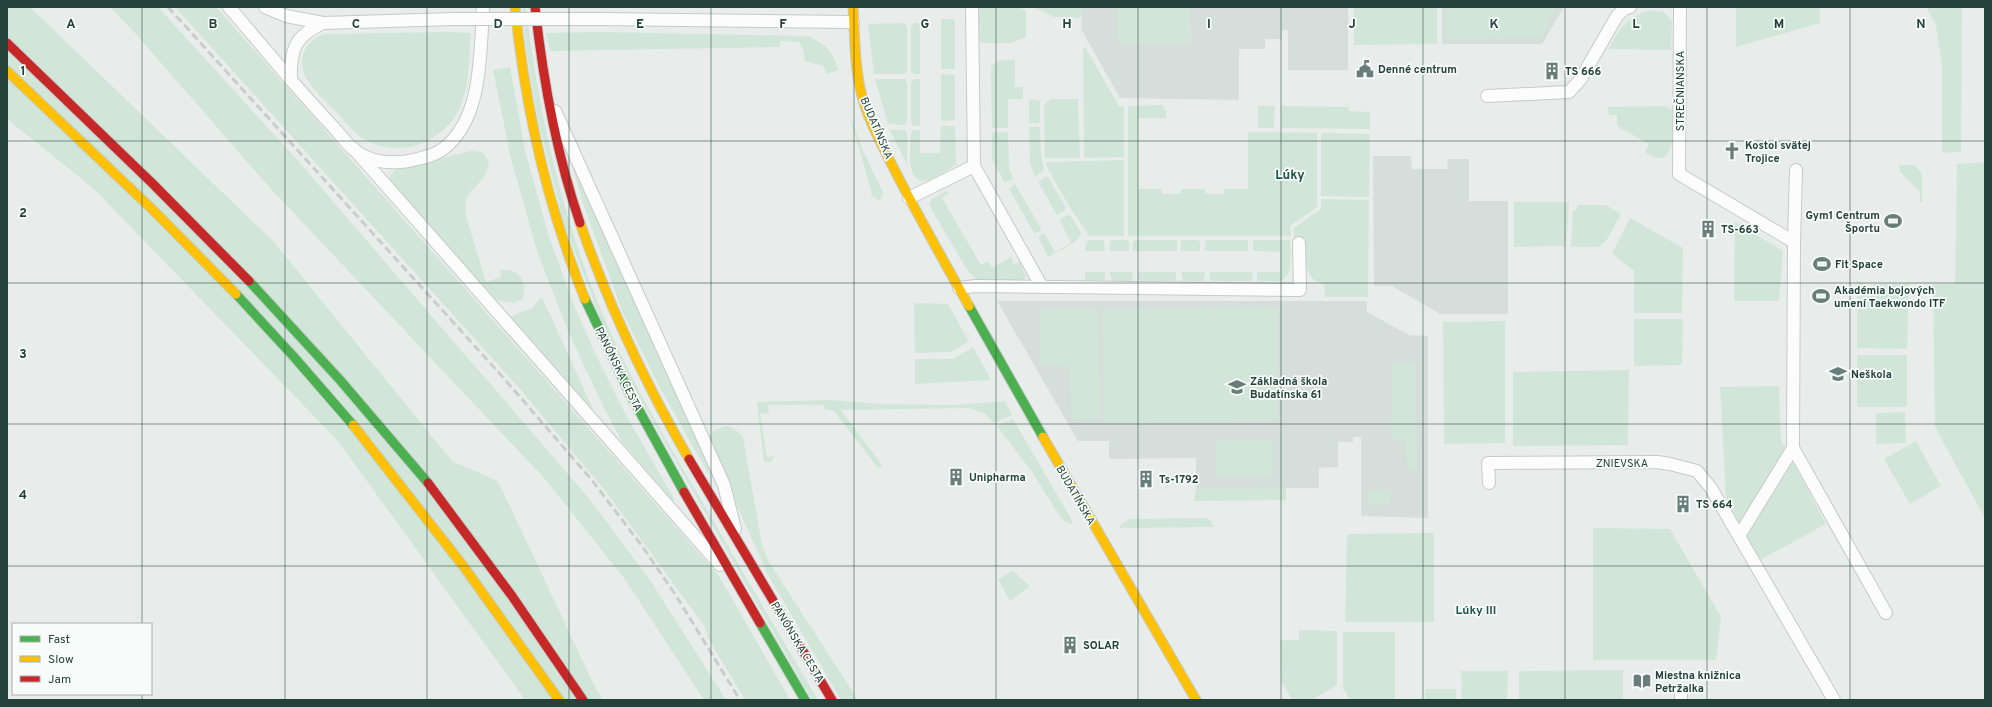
<svg xmlns="http://www.w3.org/2000/svg" width="1992" height="707" font-family="Overpass,sans-serif">
<style>
.built{fill:#d6dedb}
.green{fill:#d1e6d8}
.lines{fill:none;stroke-linecap:round;stroke-linejoin:round}
.street-casing{stroke:#c5cac8;stroke-width:14}
.fast-casing{stroke:#c3cbc8;stroke-width:11}
.slow-casing{stroke:#c3cbc8;stroke-width:11}
.jam-casing{stroke:#c3cbc8;stroke-width:11}
.street{stroke:#fcfcfc;stroke-width:12}
.fast{stroke:#4caf50;stroke-width:9}
.slow{stroke:#ffc107;stroke-width:9}
.jam{stroke:#c62828;stroke-width:9}
.rail{stroke:#c9cdcc;stroke-width:3;stroke-dasharray:8 4;stroke-linecap:butt}
.street-bridge-casing{stroke:#c5cac8;stroke-width:14;stroke-linecap:butt}
.street-bridge{stroke:#fcfcfc;stroke-width:12}
.grid{fill:none;stroke:#24423a;stroke-width:1;stroke-opacity:0.55}
.labels{text-anchor:middle;stroke-width:3.5;stroke-linejoin:round;paint-order:stroke}
.poi-label{font-size:11px;font-weight:bold;fill:#24423a;stroke:#f7fbf9;text-anchor:start}
.street-label{font-size:11px;fill:#24423a;stroke:#f7fbf9}
.neighbourhood-label{font-size:12px;font-weight:bold;fill:#1f5548;stroke:#f7fbf9}
.quarter-label{font-size:13px;font-weight:bold;fill:#1f5548;stroke:#f7fbf9}
.grid-label{font-size:13px;text-anchor:middle;font-weight:bold;fill:#24423a;stroke:#f7fbf9;stroke-width:3.5;stroke-linejoin:round;paint-order:stroke}
</style>
<rect width="100%" height="100%" fill="#e8edeb"/>
<g class="built">
<path d="M1082 7H1348V70H1288V30H1282V39H1265V49H1239V100L1120 98 1081 29Z"/>
<path d="M1442 7H1564L1542 44H1442Z"/>
<path d="M1373 156H1411L1412 169H1448L1447 159H1469V201H1508V314H1440L1392 286H1374Z"/>
<path d="M997 301H1367V312L1409 335 1428 336V518L1361 516V437H1353V442H1338V467L1319 468V488H1196V458L1109 459V441H1078Z"/>
</g>
<g class="green">
<path d="M7 7H30L273 241 452 461 498 481 595 687 603 700H523V697L338 441 93 188 7 119Z"/>
<path d="M110 7H158L299 162 592 502 652 583 726 700H704L624 578 545 479 270 188 134 32Z"/>
<path d="M175 7H216L719 576 790 700H745L708 638 705 627 607 493 520 389Z"/>
<path d="M522 7H526C538 109 560 208 598 303 625 370 662 433 699 496 738 564 778 632 818 700H812L614 353 564 224 537 116 526 49Z"/>
<path d="M978 7H1019L1026 11V37L1011 43H981L978 37Z"/>
<path d="M1034 7H1082L1081 18 1054 17Z"/>
<path d="M1118 7H1190L1191 43H1118Z"/>
<path d="M1354 7H1437V44L1354 45Z"/>
<path d="M1445 7H1556L1541 38 1445 39Z"/>
<path d="M1736 7H1820V23L1736 47Z"/>
<path d="M1926 7H1962L1961 152 1942 153V67L1936 26Z"/>
<path d="M1649 10 1664 12 1672 21 1671 50 1609 49C1618 29 1627 18 1649 10Z"/>
<path d="M941 19H953L955 21V69H941Z"/>
<path d="M905 23 907 27V71L905 74H874L868 24Z"/>
<path d="M913 23H920V74H913L911 70V27Z"/>
<path d="M452 32 471 33C469 55 470 81 462 102 458 116 447 129 434 137 413 151 384 152 362 138 351 130 342 118 332 108 318 93 295 75 304 52 308 43 316 37 324 34Z"/>
<path d="M602 32 808 36C825 44 834 52 838 70L827 74 823 66 805 61 803 49 799 42 780 41V47L550 51 546 33Z"/>
<path d="M1085 47 1119 106H1124V157L1084 158 1083 48Z"/>
<path d="M999 60H1015V87H1023V99H1008V128H993L992 126 991 66Z"/>
<path d="M510 67 525 150 549 237 574 305 595 353 627 417 675 500 673 501 622 442 603 406 567 329 537 251 511 159 493 70Z"/>
<path d="M941 74 955 75V120L941 121Z"/>
<path d="M875 79H905L907 83V122L905 125 888 124Z"/>
<path d="M914 79H920V126H913L911 121V83Z"/>
<path d="M1029 99 1040 101V120L1039 123H1029Z"/>
<path d="M1051 99H1078L1080 158H1045L1044 105Z"/>
<path d="M1163 105 1164 109 1166 110V118H1138V189H1162V194H1181V189H1205V194H1224V189H1248V132L1317 133V207L1290 226 1291 236H1128V106Z"/>
<path d="M1258 106H1275L1274 128H1258Z"/>
<path d="M1283 106 1349 107V111L1370 112V129L1282 128 1281 108Z"/>
<path d="M1665 106 1674 111C1674 122 1676 162 1656 158 1652 157 1648 154 1645 152L1649 144 1617 126V115H1609L1608 107Z"/>
<path d="M848 111 864 153 883 192 881 199 878 200 870 194 872 193Z"/>
<path d="M941 126H955L956 165C948 169 938 177 928 180 904 186 911 147 911 133L913 130H920V153H940Z"/>
<path d="M1029 127H1039L1040 129 1041 155 1044 171 1035 177 1030 163Z"/>
<path d="M890 130H905L907 133V165Z"/>
<path d="M994 132H1008L1009 167 1013 179 1005 183 992 160V134Z"/>
<path d="M1321 133 1370 134 1369 197 1321 196Z"/>
<path d="M475 150 483 153 489 161C486 189 461 186 466 216L486 282 501 277 500 270C520 267 527 282 523 299L513 303 495 300 390 182V176L395 170Z"/>
<path d="M1124 160V236H1089L1069 206 1048 169 1046 162Z"/>
<path d="M1985 162V518L1935 427 1933 284H1955L1957 164Z"/>
<path d="M574 164 709 467 710 474 709 475 659 386 623 313 582 201 572 165Z"/>
<path d="M1899 165H1915L1922 174V202H1920V192L1900 172Z"/>
<path d="M1045 177H1048L1066 208 1065 210 1057 215 1038 182Z"/>
<path d="M1015 184 1042 230 1036 233H1034L1009 189Z"/>
<path d="M946 191 949 193 942 198 981 265 988 261 992 268 1011 257 1014 264 1020 262 1026 277 1021 281 985 280 977 279 969 273 929 205 932 199Z"/>
<path d="M1321 199 1369 200 1368 297H1325L1324 284C1302 279 1306 258 1305 240H1294V228L1321 209Z"/>
<path d="M1514 202H1569L1566 246 1514 247Z"/>
<path d="M1578 205H1606L1621 214 1607 240 1598 247H1571L1573 211H1576Z"/>
<path d="M1068 215H1070L1081 233C1078 244 1058 251 1048 257L1038 237 1044 233 1055 252 1071 243 1059 219Z"/>
<path d="M1630 218 1683 248 1682 313H1634V271L1612 253Z"/>
<path d="M1735 222 1783 251 1779 301H1734Z"/>
<path d="M1089 240H1104L1105 251H1085L1086 244Z"/>
<path d="M1111 240H1127L1129 242V251H1109Z"/>
<path d="M1135 240H1175L1177 241V251H1133V242Z"/>
<path d="M1182 240H1198L1200 242V251H1181V242Z"/>
<path d="M1206 240H1246L1248 241V251H1204Z"/>
<path d="M1254 240H1290C1290 252 1295 277 1279 281 1273 282 1265 281 1259 281L1257 279V272H1280V252L1253 251V241Z"/>
<path d="M1085 272H1105V278L1102 281H1085Z"/>
<path d="M1109 272H1133V278L1130 281H1112Z"/>
<path d="M1138 272H1176V278L1174 281H1141L1138 278Z"/>
<path d="M1181 272H1205L1204 279 1202 281H1183Z"/>
<path d="M1209 272H1252L1253 279 1250 281H1212L1210 279Z"/>
<path d="M1857 281 1861 282 1866 287 1872 286 1874 284H1909L1907 349 1857 348Z"/>
<path d="M542 297 593 409 591 410 510 317 532 308Z"/>
<path d="M914 303 948 304 969 342 950 352 915 353Z"/>
<path d="M1278 308V421L1104 423 1103 310Z"/>
<path d="M1098 309 1100 418 1071 419 1070 366H1040L1039 310Z"/>
<path d="M1634 319H1683L1682 365 1634 366Z"/>
<path d="M1505 321V443L1444 444 1443 322Z"/>
<path d="M973 347 991 380 915 384V359H953Z"/>
<rect x="1857" y="355" width="50" height="52"/>
<path d="M1391 364H1415L1417 469H1407L1406 439H1392Z"/>
<path d="M1629 370 1628 445 1513 446V372Z"/>
<path d="M1779 386 1781 440 1826 524 1760 560 1726 498 1720 387Z"/>
<path d="M830 400 882 404 954 405 1005 401 1012 415 994 423 984 413 968 408 841 410 882 465 878 468 834 411 824 409 823 405H768L769 413 760 414 767 457 775 456 771 462H764L757 402Z"/>
<path d="M1905 412 1906 443 1876 444V413Z"/>
<path d="M1013 419 1073 522 1072 524 1065 522 1059 515 1032 472 997 426Z"/>
<path d="M726 426 733 428 743 437 762 545 769 562 858 700H841L768 575 709 443V437L713 431Z"/>
<path d="M1273 440V476L1215 477V441Z"/>
<path d="M1916 441 1941 486 1910 504 1884 459Z"/>
<path d="M1286 487V500L1194 501 1196 488Z"/>
<rect x="1369" y="490" width="21" height="15"/>
<path d="M1205 518 1211 521 1214 527 1118 528 1123 523 1130 519Z"/>
<path d="M1593 528 1670 529 1721 617 1716 660H1593Z"/>
<path d="M1434 533V622H1345L1347 534Z"/>
<path d="M1013 571 1030 586 1010 601 998 579Z"/>
<path d="M1299 630 1337 631V685L1312 700H1292L1281 680 1280 640H1299Z"/>
<path d="M1343 632H1395V700H1350L1343 688Z"/>
<path d="M1623 670V700H1519V671Z"/>
<path d="M1461 671H1508L1507 700H1462Z"/>
<rect x="1425" y="689" width="31" height="11"/>
</g>
<g class="lines">
<g class="street-casing">
<g id="street">
<path d="M229 7 291 80"/>
<path d="M265 7 286 16 323 23 453 19"/>
<path d="M972 7 974 166 1042 287"/>
<path d="M1680 7 1679 174 1794 242 1793 448 1886 613"/>
<path d="M602 19 853 22"/>
<path d="M323 23C295 36 290 49 291 80 306 97 320 113 336 130 341 136 347 144 354 150 370 162 390 164 409 161 421 158 434 156 443 149 483 119 480 52 483 7"/>
<path d="M1487 96 1569 92 1580 80 1617 16 1624 9 1630 7"/>
<path d="M555 111 724 485 735 529"/>
<path d="M354 149 720 565"/>
<path d="M909 198 974 166"/>
<path d="M1794 242 1796 170"/>
<path d="M959 288 976 286 1300 290 1299 243"/>
<path d="M1489 483 1488 463 1657 462 1670 464 1697 471 1711 488 1834 700"/>
<path d="M1739 536 1793 448"/>
<path d="M1681 695V700"/>
</g>
</g>
<g class="fast-casing">
<g id="fast">
<path d="M249 281 340 380 428 483"/>
<path d="M236 294 294 357 353 425"/>
<path d="M585 299 630 394 684 492"/>
<path d="M969 306 1043 437"/>
<path d="M760 623 805 700"/>
</g>
</g>
<g class="slow-casing">
<g id="slow">
<path d="M515 7C525 108 547 205 585 299"/>
<path d="M853 7C855 35 854 64 861 92 867 118 881 143 893 167 917 214 943 260 969 306"/>
<path d="M7 71 154 211 236 294"/>
<path d="M580 223C609 306 645 383 689 459"/>
<path d="M353 425 464 567 559 700"/>
<path d="M1043 437 1196 700"/>
</g>
</g>
<g class="jam-casing">
<g id="jam">
<path d="M535 7C543 80 556 153 580 223"/>
<path d="M7 43 153 184 249 281"/>
<path d="M689 459 832 700"/>
<path d="M428 483 512 596 583 700"/>
<path d="M684 492 760 623"/>
</g>
</g>
<use href="#street" class="street"/>
<use href="#fast" class="fast"/>
<use href="#slow" class="slow"/>
<use href="#jam" class="jam"/>
<path class="rail" d="M168 7 500 374 591 479 642 546 675 594 740 700"/>
<g class="street-bridge-casing">
<path id="street-bridge" d="M453 19H602"/>
</g>
<use href="#street-bridge" class="street-bridge"/>
</g>
<path class="grid" d="M142 7V624M285 7V700M427 7V700M569 7V700M711 7V700M854 7V700M996 7V700M1138 7V700M1281 7V700M1423 7V700M1565 7V700M1707 7V700M1850 7V700M7 141H1985M7 283H1985M7 424H1985M7 566H1985M142 694V700"/>
<defs>
<g id="civic-bare" transform="scale(1.38)"><path d="M-.6-6.5H3V-4.5H.6V-3L4-1V1h2V6H-6V1h2V-1L-.6-3ZM-1.2 2.5V6h2.4V2.5Z" fill="#697e78" stroke="#f7fbf9" stroke-width="2.5" paint-order="stroke"/></g>
<g id="building-bare" transform="scale(1.38)"><path d="M-4-6H4V6H1V3H-1V6H-4ZM-2.5-4.3h1.7v1.8h-1.7ZM.8-4.3h1.7v1.8H.8ZM-2.5-1h1.7V.8h-1.7ZM.8-1h1.7V.8H.8Z" fill="#697e78" stroke="#f7fbf9" stroke-width="2.5" paint-order="stroke"/></g>
<g id="church-bare" transform="scale(1.38)"><path d="M-1.2-6h2.4v3.5h3.3v2.4h-3.3V6h-2.4V-.1h-3.3v-2.4h3.3Z" fill="#697e78" stroke="#f7fbf9" stroke-width="2.5" paint-order="stroke"/></g>
<g id="stadium-bare" transform="scale(1.38)"><path d="M0-5a6.5 5 0 1 0 0 10a6.5 5 0 1 0 0-10ZM-3.5-1.8h7v3.6h-7Z" fill="#697e78" stroke="#f7fbf9" stroke-width="2.5" paint-order="stroke"/></g>
<g id="school-bare" transform="scale(1.38)"><path d="M0-5L7-2L0 1L-7-2ZM-4 1L0 2.5L4 1V4Q0 6-4 4Z" fill="#697e78" stroke="#f7fbf9" stroke-width="2.5" paint-order="stroke"/></g>
<g id="library-bare" transform="scale(1.38)"><path d="M-6-4Q-3-5.5-.7-3.5V5Q-3 3-6 4ZM6-4Q3-5.5 .7-3.5V5Q3 3 6 4Z" fill="#697e78" stroke="#f7fbf9" stroke-width="2.5" paint-order="stroke"/></g>
</defs>
<g fill-rule="evenodd">
<use href="#civic-bare" x="1365" y="69"/>
<use href="#building-bare" x="1552" y="71"/>
<use href="#church-bare" x="1732" y="151"/>
<use href="#stadium-bare" x="1893" y="221"/>
<use href="#building-bare" x="1708" y="229"/>
<use href="#stadium-bare" x="1822" y="264"/>
<use href="#stadium-bare" x="1821" y="296"/>
<use href="#school-bare" x="1838" y="374"/>
<use href="#school-bare" x="1237" y="387"/>
<use href="#building-bare" x="956" y="477"/>
<use href="#building-bare" x="1146" y="479"/>
<use href="#building-bare" x="1683" y="504"/>
<use href="#building-bare" x="1070" y="645"/>
<use href="#library-bare" x="1642" y="681"/>
</g>
<g class="labels">
<g class="poi-label">
<text x="1378" y="73">Denné centrum</text>
<text x="1565" y="75">TS 666</text>
<text x="1745" y="149">Kostol svätej<tspan x="1745" dy="13">Trojice</tspan></text>
<text x="1880" y="219" text-anchor="end">Gym1 Centrum<tspan x="1880" dy="13">Športu</tspan></text>
<text x="1721" y="233">TS-663</text>
<text x="1835" y="268">Fit Space</text>
<text x="1834" y="294">Akadémia bojových<tspan x="1834" dy="13">umení Taekwondo ITF</tspan></text>
<text x="1851" y="378">Neškola</text>
<text x="1250" y="385">Základná škola<tspan x="1250" dy="13">Budatínska 61</tspan></text>
<text x="969" y="481">Unipharma</text>
<text x="1159" y="483">Ts-1792</text>
<text x="1696" y="508">TS 664</text>
<text x="1083" y="649">SOLAR</text>
<text x="1655" y="679">Miestna knižnica<tspan x="1655" dy="13">Petržalka</tspan></text>
</g>
<g class="street-label">
<text transform="translate(1680 91) rotate(-90)" y="4">STREČNIANSKA</text>
<text transform="translate(877 128) rotate(67)" y="4">BUDATÍNSKA</text>
<text transform="translate(619 369) rotate(64)" y="4">PANÓNSKA CESTA</text>
<text x="1622" y="467">ZNIEVSKA</text>
<text transform="translate(1076 495) rotate(60)" y="4">BUDATÍNSKA</text>
<text transform="translate(798 642) rotate(59)" y="4">PANÓNSKA CESTA</text>
</g>
<g class="neighbourhood-label">
<text x="1476" y="614">Lúky III</text>
</g>
<g class="quarter-label">
<text x="1290" y="179">Lúky</text>
</g>
</g>
<g class="grid-label">
<text x="71" y="28">A</text>
<text x="213" y="28">B</text>
<text x="356" y="28">C</text>
<text x="498" y="28">D</text>
<text x="640" y="28">E</text>
<text x="783" y="28">F</text>
<text x="925" y="28">G</text>
<text x="1067" y="28">H</text>
<text x="1209" y="28">I</text>
<text x="1352" y="28">J</text>
<text x="1494" y="28">K</text>
<text x="1636" y="28">L</text>
<text x="1779" y="28">M</text>
<text x="1921" y="28">N</text>
<text x="23" y="75">1</text>
<text x="23" y="217">2</text>
<text x="23" y="358">3</text>
<text x="23" y="499">4</text>
</g>
<rect width="1992" height="707" fill="none" stroke="#24423a" stroke-width="16"/>
<rect x="12" y="623" width="140" height="72" fill="#f7fbf9" stroke="#a3b1ad"/>
<rect x="20" y="636" width="20" height="6" fill="#4caf50" stroke="#a3b1ad"/>
<text x="48" y="643" font-size="12" fill="#24423a">Fast</text>
<rect x="20" y="656" width="20" height="6" fill="#ffc107" stroke="#a3b1ad"/>
<text x="48" y="663" font-size="12" fill="#24423a">Slow</text>
<rect x="20" y="676" width="20" height="6" fill="#c62828" stroke="#a3b1ad"/>
<text x="48" y="683" font-size="12" fill="#24423a">Jam</text>
</svg>
